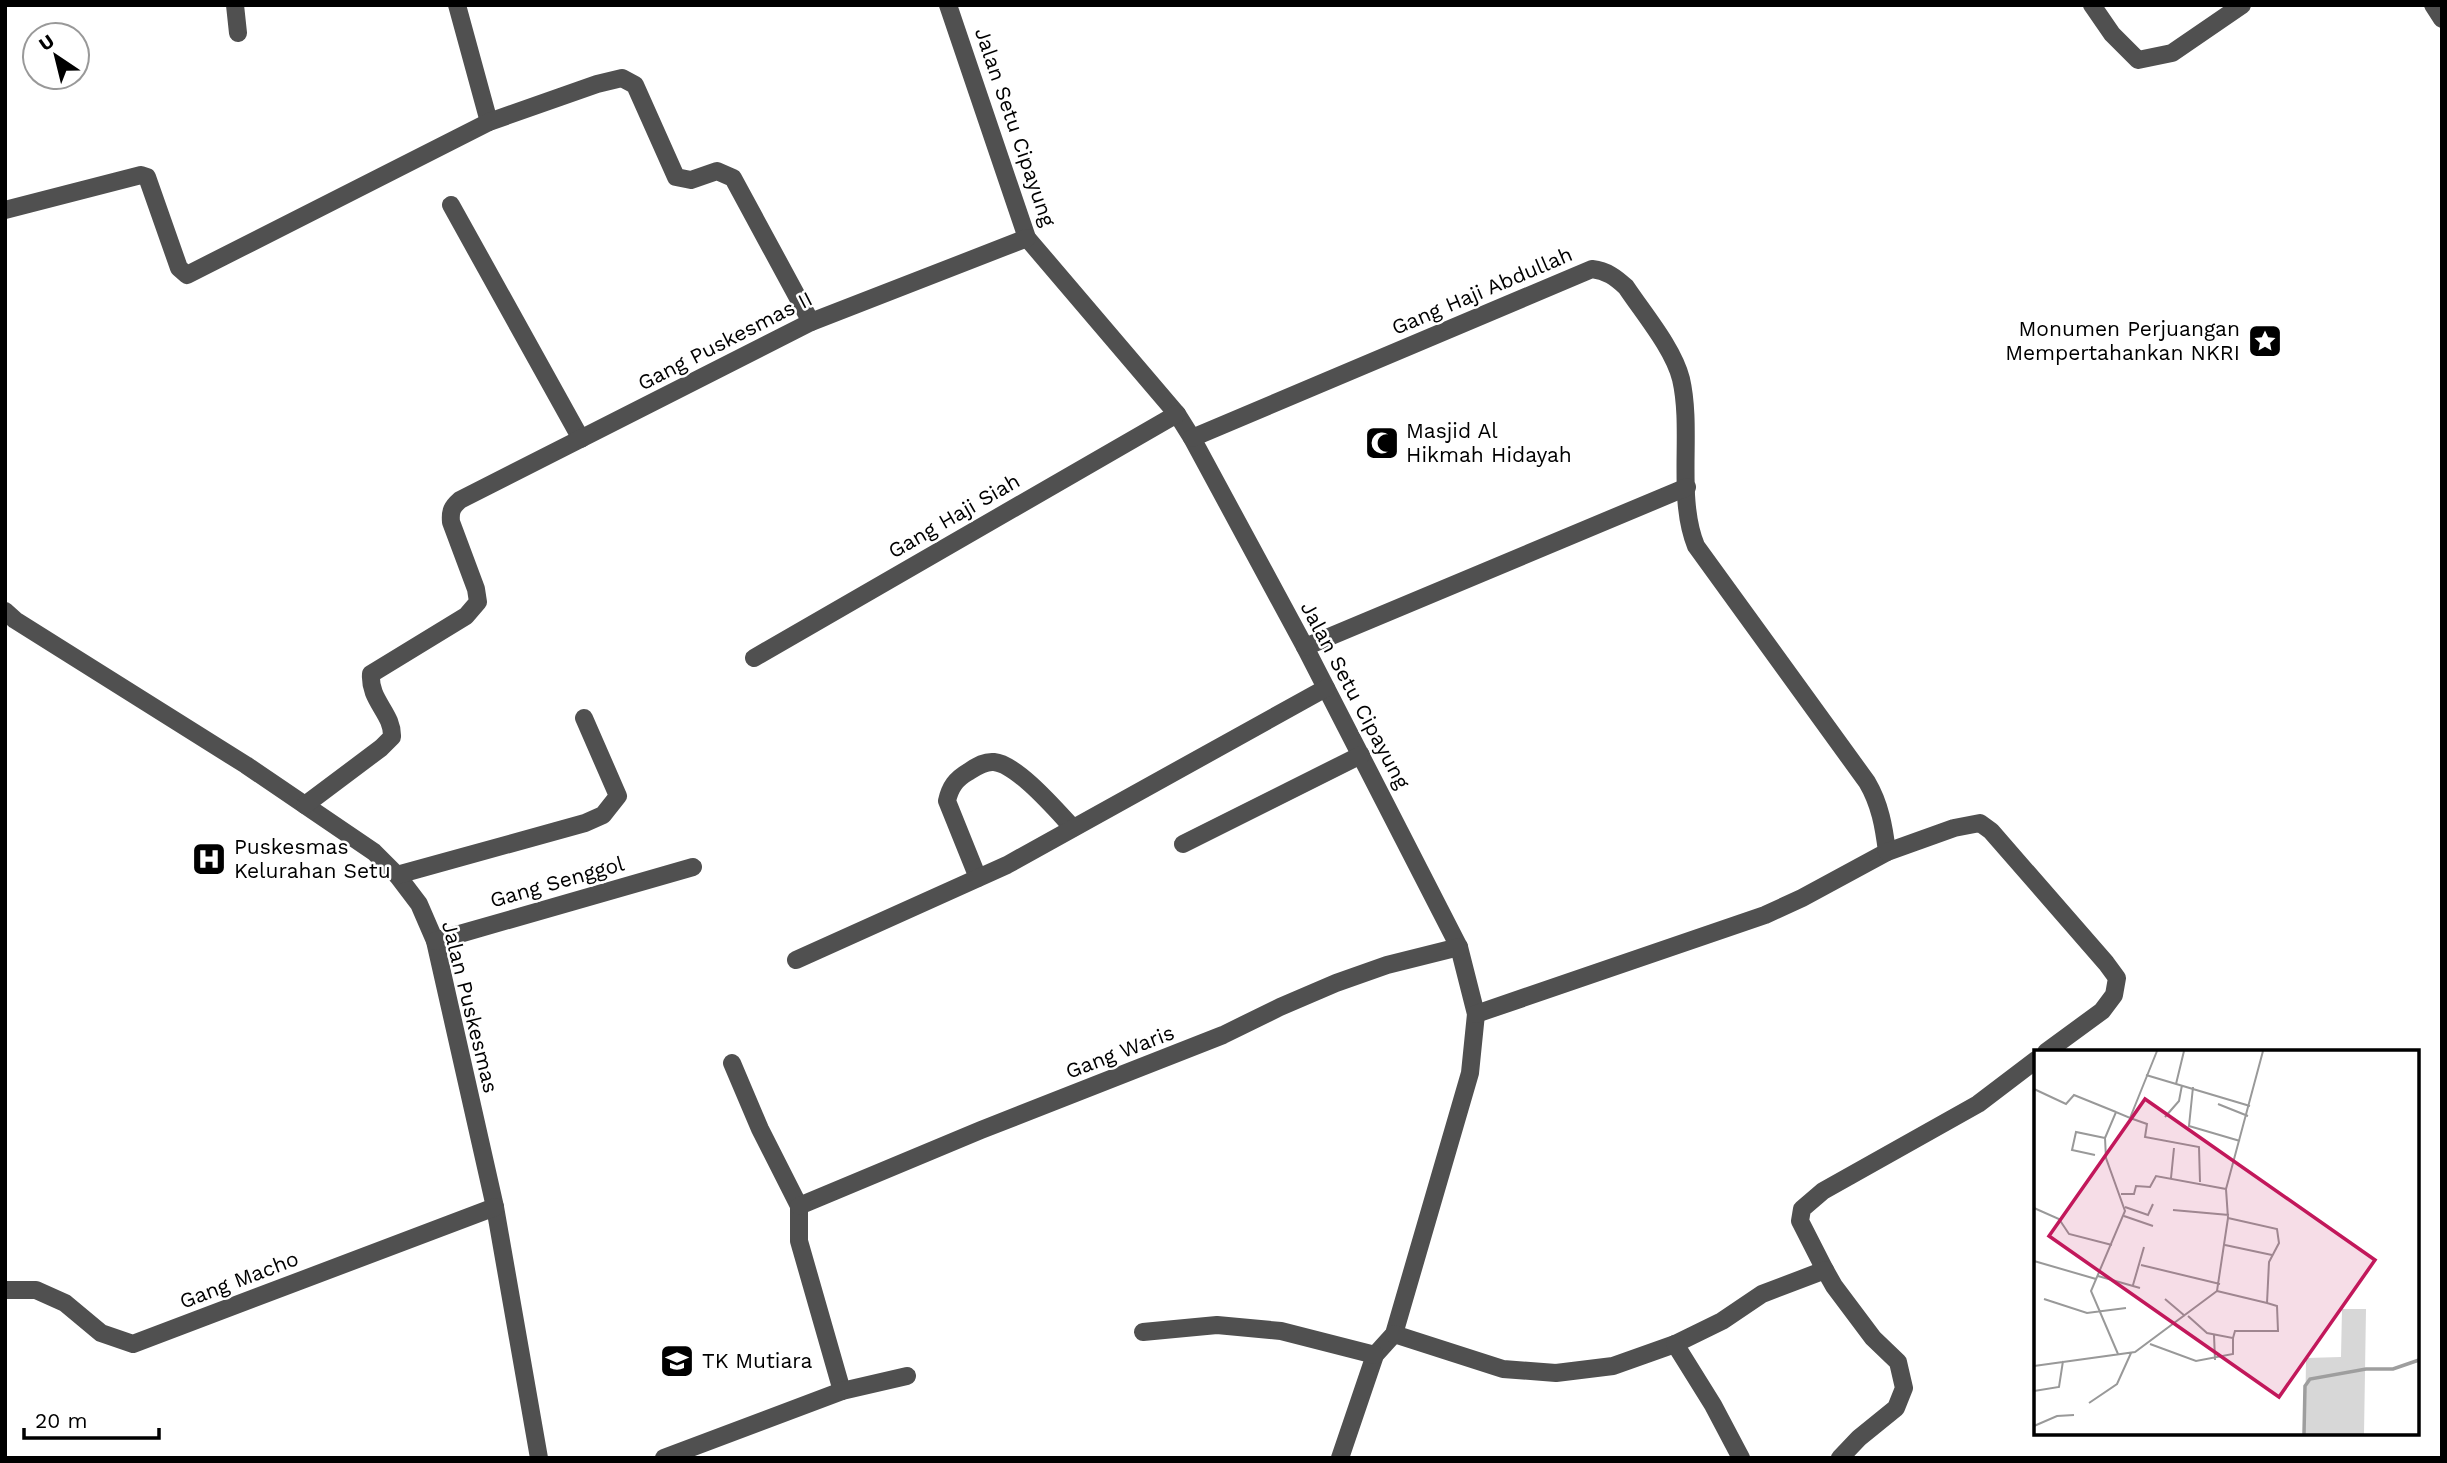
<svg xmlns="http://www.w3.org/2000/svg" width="2447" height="1463" font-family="'Work Sans',sans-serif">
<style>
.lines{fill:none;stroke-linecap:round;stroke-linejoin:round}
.minor{stroke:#505050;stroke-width:18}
.labels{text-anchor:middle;stroke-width:5;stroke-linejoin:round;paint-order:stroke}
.street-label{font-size:21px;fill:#000;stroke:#fff}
.poi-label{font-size:21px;fill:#000;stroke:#fff;text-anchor:start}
.inset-river{fill:none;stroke:#9e9e9e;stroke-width:3.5}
.inset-road{fill:none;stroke:#999;stroke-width:2}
.view{fill:#c2185b;fill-opacity:0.15;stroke:#c2185b;stroke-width:3.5}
.inset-edge{fill:none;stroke:#000;stroke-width:3.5}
</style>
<rect width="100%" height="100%" fill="#fff"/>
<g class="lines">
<g class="minor">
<path d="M235 5 238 33"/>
<path d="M457 5 489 122"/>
<path d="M948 5 1027 238 1177 414 1192 438 1305 647 1459 947 1476 1014 1470 1073 1394 1334 1375 1355 1340 1458"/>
<path d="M2092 5 2112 34 2138 60 2172 53 2242 5"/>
<path d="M2433 5 2442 19"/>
<path d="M451 205 581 439"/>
<path d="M5 210 141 175 147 177 179 268 187 275 489 122 597 84 622 78 635 85 676 177 691 180 717 171 733 178 811 322"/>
<path d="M1192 438 1592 269C1607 271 1615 277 1626 287 1644 314 1673 348 1681 379 1693 431 1676 497 1696 546L1867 782C1880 804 1884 827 1887 852L1802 898 1765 915 1476 1014"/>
<path d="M5 611 15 620 246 765 374 852 397 875 419 904 435 941 495 1207 539 1458"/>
<path d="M1305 647 1687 487"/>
<path d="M754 658 1177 414"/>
<path d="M305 805 381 748 392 737C393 713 369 701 371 674L466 616 478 602 476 589 451 522C450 511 452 507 460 500L811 322 1027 238"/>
<path d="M1183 844 1361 755"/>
<path d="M1887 852 1954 828 1980 823 1991 831 2106 963 2117 978 2114 995 2102 1011 2046 1052"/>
<path d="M397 875 585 823 603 815 618 796 584 718"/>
<path d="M978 878 947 801C950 787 956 779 968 772 976 767 984 761 994 762 1017 764 1057 811 1073 828"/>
<path d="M435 941 693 867"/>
<path d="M796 960 1007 865 1326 688"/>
<path d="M732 1063 760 1129 799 1206V1241L842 1391"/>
<path d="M799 1206 981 1130 1223 1035 1280 1007 1336 983 1387 965 1459 947"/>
<path d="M1825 1270 1800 1221 1802 1209 1823 1191 1978 1104 2036 1060"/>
<path d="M5 1290H36L65 1303 101 1333 133 1344 495 1207"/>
<path d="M1143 1332 1217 1325 1281 1331 1375 1355"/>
<path d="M1394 1334 1503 1369 1556 1373 1613 1366 1675 1344 1722 1321 1762 1294 1825 1270 1834 1286 1873 1338 1898 1362 1904 1388 1896 1408 1859 1438 1840 1458"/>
<path d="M1675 1344 1713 1405 1741 1458"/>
<path d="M664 1458 842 1391 907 1376"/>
</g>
</g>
<defs>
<g id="sight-square" transform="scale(1.75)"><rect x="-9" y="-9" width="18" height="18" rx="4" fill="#000" stroke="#fff"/><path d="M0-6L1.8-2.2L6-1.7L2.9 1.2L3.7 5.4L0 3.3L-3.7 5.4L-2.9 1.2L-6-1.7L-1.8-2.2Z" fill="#fff"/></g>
<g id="mosque-square" transform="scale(1.75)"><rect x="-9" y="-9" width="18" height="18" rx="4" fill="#000" stroke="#fff"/><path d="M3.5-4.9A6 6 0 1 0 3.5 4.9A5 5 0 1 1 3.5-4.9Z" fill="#fff"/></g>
<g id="hospital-square" transform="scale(1.75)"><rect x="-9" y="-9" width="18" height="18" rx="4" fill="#000" stroke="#fff"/><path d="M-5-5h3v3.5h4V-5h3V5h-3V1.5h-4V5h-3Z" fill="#fff"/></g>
<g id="school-square" transform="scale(1.75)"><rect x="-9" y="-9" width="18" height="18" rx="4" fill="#000" stroke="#fff"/><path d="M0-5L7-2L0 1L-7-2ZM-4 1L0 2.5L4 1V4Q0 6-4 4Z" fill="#fff"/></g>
</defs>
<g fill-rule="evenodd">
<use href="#sight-square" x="2265" y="341"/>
<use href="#mosque-square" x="1382" y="443"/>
<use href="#hospital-square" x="209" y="859"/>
<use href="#school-square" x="677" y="1361"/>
</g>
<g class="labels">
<g class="street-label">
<text transform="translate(1015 127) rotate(71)" y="7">Jalan Setu Cipayung</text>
<text transform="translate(1482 291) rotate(-23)" y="7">Gang Haji Abdullah</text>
<text transform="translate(725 341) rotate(-27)" y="7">Gang Puskesmas II</text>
<text transform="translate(954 516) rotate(-30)" y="7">Gang Haji Siah</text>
<text transform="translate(1355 695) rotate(62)" y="7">Jalan Setu Cipayung</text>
<text transform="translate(557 882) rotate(-16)" y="7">Gang Senggol</text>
<text transform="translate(470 1007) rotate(76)" y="7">Jalan Puskesmas</text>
<text transform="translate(1120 1052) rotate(-21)" y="7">Gang Waris</text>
<text transform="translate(239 1280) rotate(-21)" y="7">Gang Macho</text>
</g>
<g class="poi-label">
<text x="2240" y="336" text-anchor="end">Monumen Perjuangan<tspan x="2240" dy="24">Mempertahankan NKRI</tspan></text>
<text x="1406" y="438">Masjid Al<tspan x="1406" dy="24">Hikmah Hidayah</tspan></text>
<text x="234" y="854">Puskesmas<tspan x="234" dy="24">Kelurahan Setu</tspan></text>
<text x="702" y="1368">TK Mutiara</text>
</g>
</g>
<g transform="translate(2034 1050)">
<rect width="385" height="385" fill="#fff"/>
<path d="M308 259H332L330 384H271L272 308 307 307Z" fill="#d7d7d7"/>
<path class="inset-river" d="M270 384 271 336 276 329 332 319H359L385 310"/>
<path class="inset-road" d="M112 25 216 56M142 34 150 1M159 37 155 76 206 91M0 39 32 54 40 45 82 62M184 54 214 66M131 67 145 51 148 35M96 68 113 74 111 87 165 97 166 132M61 105 38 100 42 82 71 88M137 128 140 98M87 144H100L102 136 116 137 122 126 192 139M91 157 114 165 119 154M0 158 25 169 35 184 78 195M139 160 195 165M90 166 119 176M191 195 238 205M0 211 62 229M107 215 186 234M64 226 106 238M99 235 110 197M183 241 233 253 235 212 245 193 243 179 194 168M10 249 53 263 92 258M131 249 151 266M180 285 181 310M199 288 201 281H244L243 256 233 253M116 294 162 311 199 304V288L173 283 154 266M84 304 57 241 91 161 72 108 71 88 82 62 96 68 123 1M0 316 101 302 183 241 194 168 192 139 229 1M0 341 25 337 29 311M55 353 83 334 97 303M0 376 23 366 40 365"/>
<path class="view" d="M111 49 341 210 245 347 15 186Z"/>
<rect width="385" height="385" class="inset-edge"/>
</g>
<rect width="2447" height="1463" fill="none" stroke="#000000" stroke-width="14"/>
<g transform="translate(56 56) rotate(325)"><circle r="33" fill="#ffffff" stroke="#999999" stroke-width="2"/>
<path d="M0-5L12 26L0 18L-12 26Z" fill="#000000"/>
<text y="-10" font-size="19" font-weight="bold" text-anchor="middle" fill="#000000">U</text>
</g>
<path d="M24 1428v10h135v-10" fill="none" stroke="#000000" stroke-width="3.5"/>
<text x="35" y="1428" font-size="21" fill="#000000" stroke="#ffffff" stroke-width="5" paint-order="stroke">20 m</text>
</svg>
